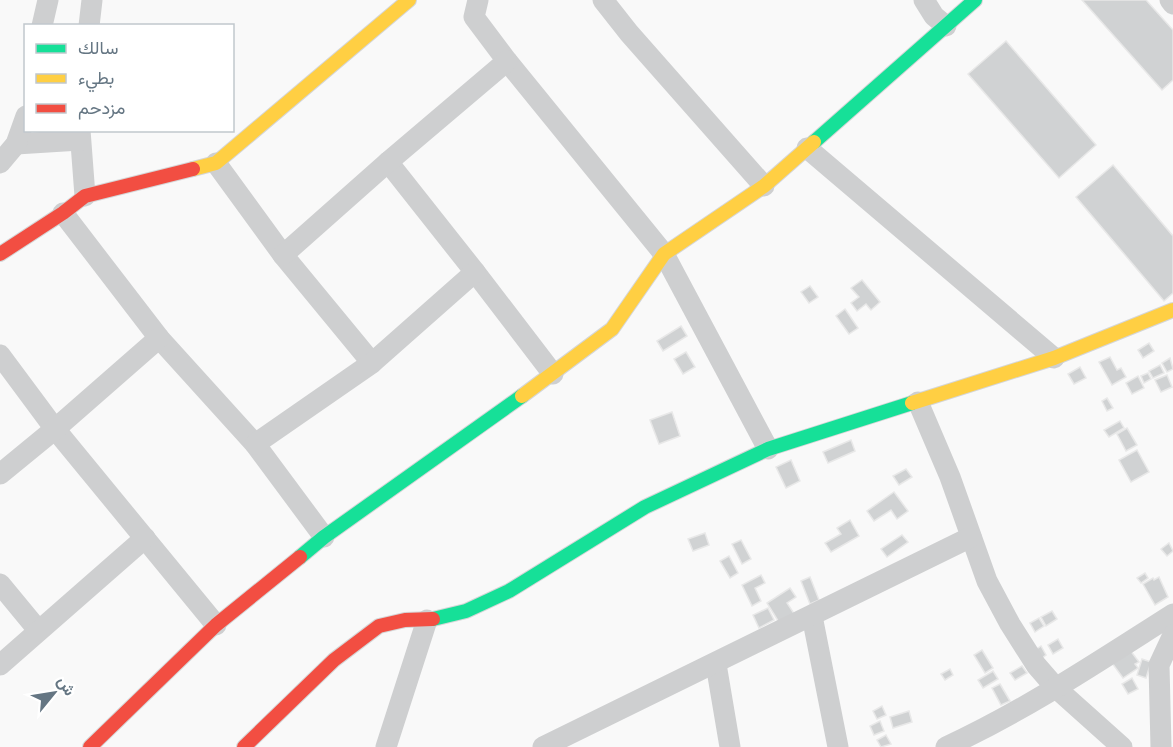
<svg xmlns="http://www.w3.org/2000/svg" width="1173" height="747" font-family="Helvetica,Vazirmatn,sans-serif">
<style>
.building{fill:#d0d2d3;stroke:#e8e8e8;stroke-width:1.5}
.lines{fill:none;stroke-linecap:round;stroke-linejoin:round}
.fast-casing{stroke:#d5d6d7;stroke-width:16}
.slow-casing{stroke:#d5d6d7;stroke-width:16}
.jam-casing{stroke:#d5d6d7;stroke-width:16}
.street{stroke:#cecfd0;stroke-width:21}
.fast{stroke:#16e098;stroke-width:14}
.slow{stroke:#ffcf43;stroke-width:14}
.jam{stroke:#f24e42;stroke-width:14}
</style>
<rect width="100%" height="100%" fill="#f9f9f9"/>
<g class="building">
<path d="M1082 0H1146L1173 30V80L1162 90Z"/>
<path d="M1006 41 1096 145 1059 178 968 74Z"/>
<path d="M1113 165 1173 236V293L1164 301 1076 197Z"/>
<path d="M862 280 880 302 871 310 866 304 857 311 851 303 859 297 851 288Z"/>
<path d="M810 286 818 297 809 303 801 292Z"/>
<path d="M845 309 858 328 849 334 836 316Z"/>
<path d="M681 326 687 336 663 351 657 341Z"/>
<path d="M1149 343 1154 351 1143 358 1138 350Z"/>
<path d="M686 352 695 367 683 374 674 359Z"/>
<path d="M1110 357 1117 370 1121 368 1126 377 1112 385 1099 362Z"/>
<path d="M1170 358 1173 369 1167 372 1162 363Z"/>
<path d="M1160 365 1164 373 1153 378 1149 371Z"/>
<path d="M1080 367 1086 378 1074 384 1068 374Z"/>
<path d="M1148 373 1151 379 1144 383 1141 376Z"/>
<path d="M1167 375 1172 387 1161 392 1155 380Z"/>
<path d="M1138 376 1144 388 1132 394 1126 383Z"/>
<path d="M1107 398 1113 408 1107 411 1102 401Z"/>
<path d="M672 412 680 436 659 444 650 420Z"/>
<path d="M1120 421 1124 428 1109 437 1104 430Z"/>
<path d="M1127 428 1137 445 1126 451 1117 434Z"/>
<path d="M851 440 855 451 828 463 823 452Z"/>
<path d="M1137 450 1149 472 1131 482 1119 460Z"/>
<path d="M791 460 800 481 786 488 776 467Z"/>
<path d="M906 469 912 477 899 485 893 476Z"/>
<path d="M894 492 908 511 897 519 891 510 874 521 867 511Z"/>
<path d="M850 520 859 536 831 552 825 543 841 534 837 528Z"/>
<path d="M705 533 709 545 693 551 688 539Z"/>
<path d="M902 535 908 542 887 557 881 549Z"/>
<path d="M741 540 751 559 742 564 732 544Z"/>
<path d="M1169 543 1173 551 1167 556 1161 549Z"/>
<path d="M729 556 738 573 730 578 720 561Z"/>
<path d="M1145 573 1148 578 1141 583 1137 578Z"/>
<path d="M761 575 765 583 755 588 761 601 752 606 742 585Z"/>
<path d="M810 577 819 600 810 604 801 581Z"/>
<path d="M1159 577 1168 597 1155 605 1143 584 1153 578 1154 580Z"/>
<path d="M790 588 796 597 787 603 795 615 780 624 767 603Z"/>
<path d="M768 608 774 620 759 628 753 615Z"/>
<path d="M1052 611 1057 619 1046 626 1041 617Z"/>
<path d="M1039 618 1044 626 1035 632 1030 623Z"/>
<path d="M1058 639 1063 648 1053 654 1048 645Z"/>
<path d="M1041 646 1046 655 1038 661 1032 652Z"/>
<path d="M982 650 993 668 985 673 974 655Z"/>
<path d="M1130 650 1139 662 1135 664 1138 668 1123 678 1112 663Z"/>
<path d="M1142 659 1151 662 1146 678 1137 675Z"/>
<path d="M1022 666 1027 673 1015 680 1010 673Z"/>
<path d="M950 669 953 675 945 680 941 674Z"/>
<path d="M993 671 998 679 983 688 978 680Z"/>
<path d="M1132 678 1138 689 1128 694 1122 684Z"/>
<path d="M1000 684 1010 701 1001 705 992 688Z"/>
<path d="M882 706 886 715 877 719 873 711Z"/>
<path d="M909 711 912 722 893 728 890 717Z"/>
<path d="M880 721 884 731 874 735 870 726Z"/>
<path d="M886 735 891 744 881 747 877 740Z"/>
</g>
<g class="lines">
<g class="fast-casing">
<g id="fast">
<path d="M814 142 975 0"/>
<path d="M300 557 324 537 522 396"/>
<path d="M433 619 466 611 509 591 645 507 768 449 912 403"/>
</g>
</g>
<g class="slow-casing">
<g id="slow">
<path d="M193 169 216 163 409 0"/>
<path d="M522 396 612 329 664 254 764 186 814 142"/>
<path d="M912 403 1054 358 1173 310"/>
</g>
</g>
<g class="jam-casing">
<g id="jam">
<path d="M0 254 63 213 85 196 193 169"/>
<path d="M90 747 216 625 300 557"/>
<path d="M244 747 334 660 379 626 405 620 433 619"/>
</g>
</g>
<g class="street">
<path d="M478 0 474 17 507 61 664 254 768 449"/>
<path d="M603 0 629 33 764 186"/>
<path d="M924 0 934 16 946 26"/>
<path d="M1170 0 1173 4"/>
<path d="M42 26 48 0"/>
<path d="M89 26 92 0"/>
<path d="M80 130 85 196"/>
<path d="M16 144 80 140"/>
<path d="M807 148 1054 358"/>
<path d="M388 162 475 272 553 374"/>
<path d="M0 163 16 144 26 116"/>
<path d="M216 163 283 255 372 363"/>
<path d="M63 213 159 338 255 444 324 537"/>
<path d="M283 255 388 162 507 61"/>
<path d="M0 355 55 429 216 625"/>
<path d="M918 402 950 477 987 581 1010 624 1036 665 1056 688 1122 747"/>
<path d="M255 444 372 363 475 272"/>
<path d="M0 474 55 429 159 338"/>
<path d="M0 584 38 630"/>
<path d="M812 616 838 747"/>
<path d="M716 664 730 747"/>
<path d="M0 665 145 538"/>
<path d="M386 747 427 620"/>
<path d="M543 747 971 537"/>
<path d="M946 747C1026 710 1099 661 1173 614"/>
<path d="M1161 747 1159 665 1173 635"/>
</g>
<use href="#fast" class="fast"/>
<use href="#slow" class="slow"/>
<use href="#jam" class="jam"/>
</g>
<rect x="24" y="24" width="210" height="108" fill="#ffffff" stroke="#c1c8cd" stroke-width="1.5"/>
<rect x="36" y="44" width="30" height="9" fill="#16e098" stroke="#c1c8cd" stroke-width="1.5"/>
<text x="78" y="54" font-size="18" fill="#657683">سالك</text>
<rect x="36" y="74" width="30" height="9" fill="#ffcf43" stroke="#c1c8cd" stroke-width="1.5"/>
<text x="78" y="84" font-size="18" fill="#657683">بطيء</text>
<rect x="36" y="104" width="30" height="9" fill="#f24e42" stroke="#c1c8cd" stroke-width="1.5"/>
<text x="78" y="114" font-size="18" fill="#657683">مزدحم</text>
<g transform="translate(54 693) rotate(60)" stroke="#ffffff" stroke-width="4.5" paint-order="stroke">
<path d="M0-4.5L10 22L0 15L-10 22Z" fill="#657683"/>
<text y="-9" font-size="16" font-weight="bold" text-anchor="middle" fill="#657683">ش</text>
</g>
</svg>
